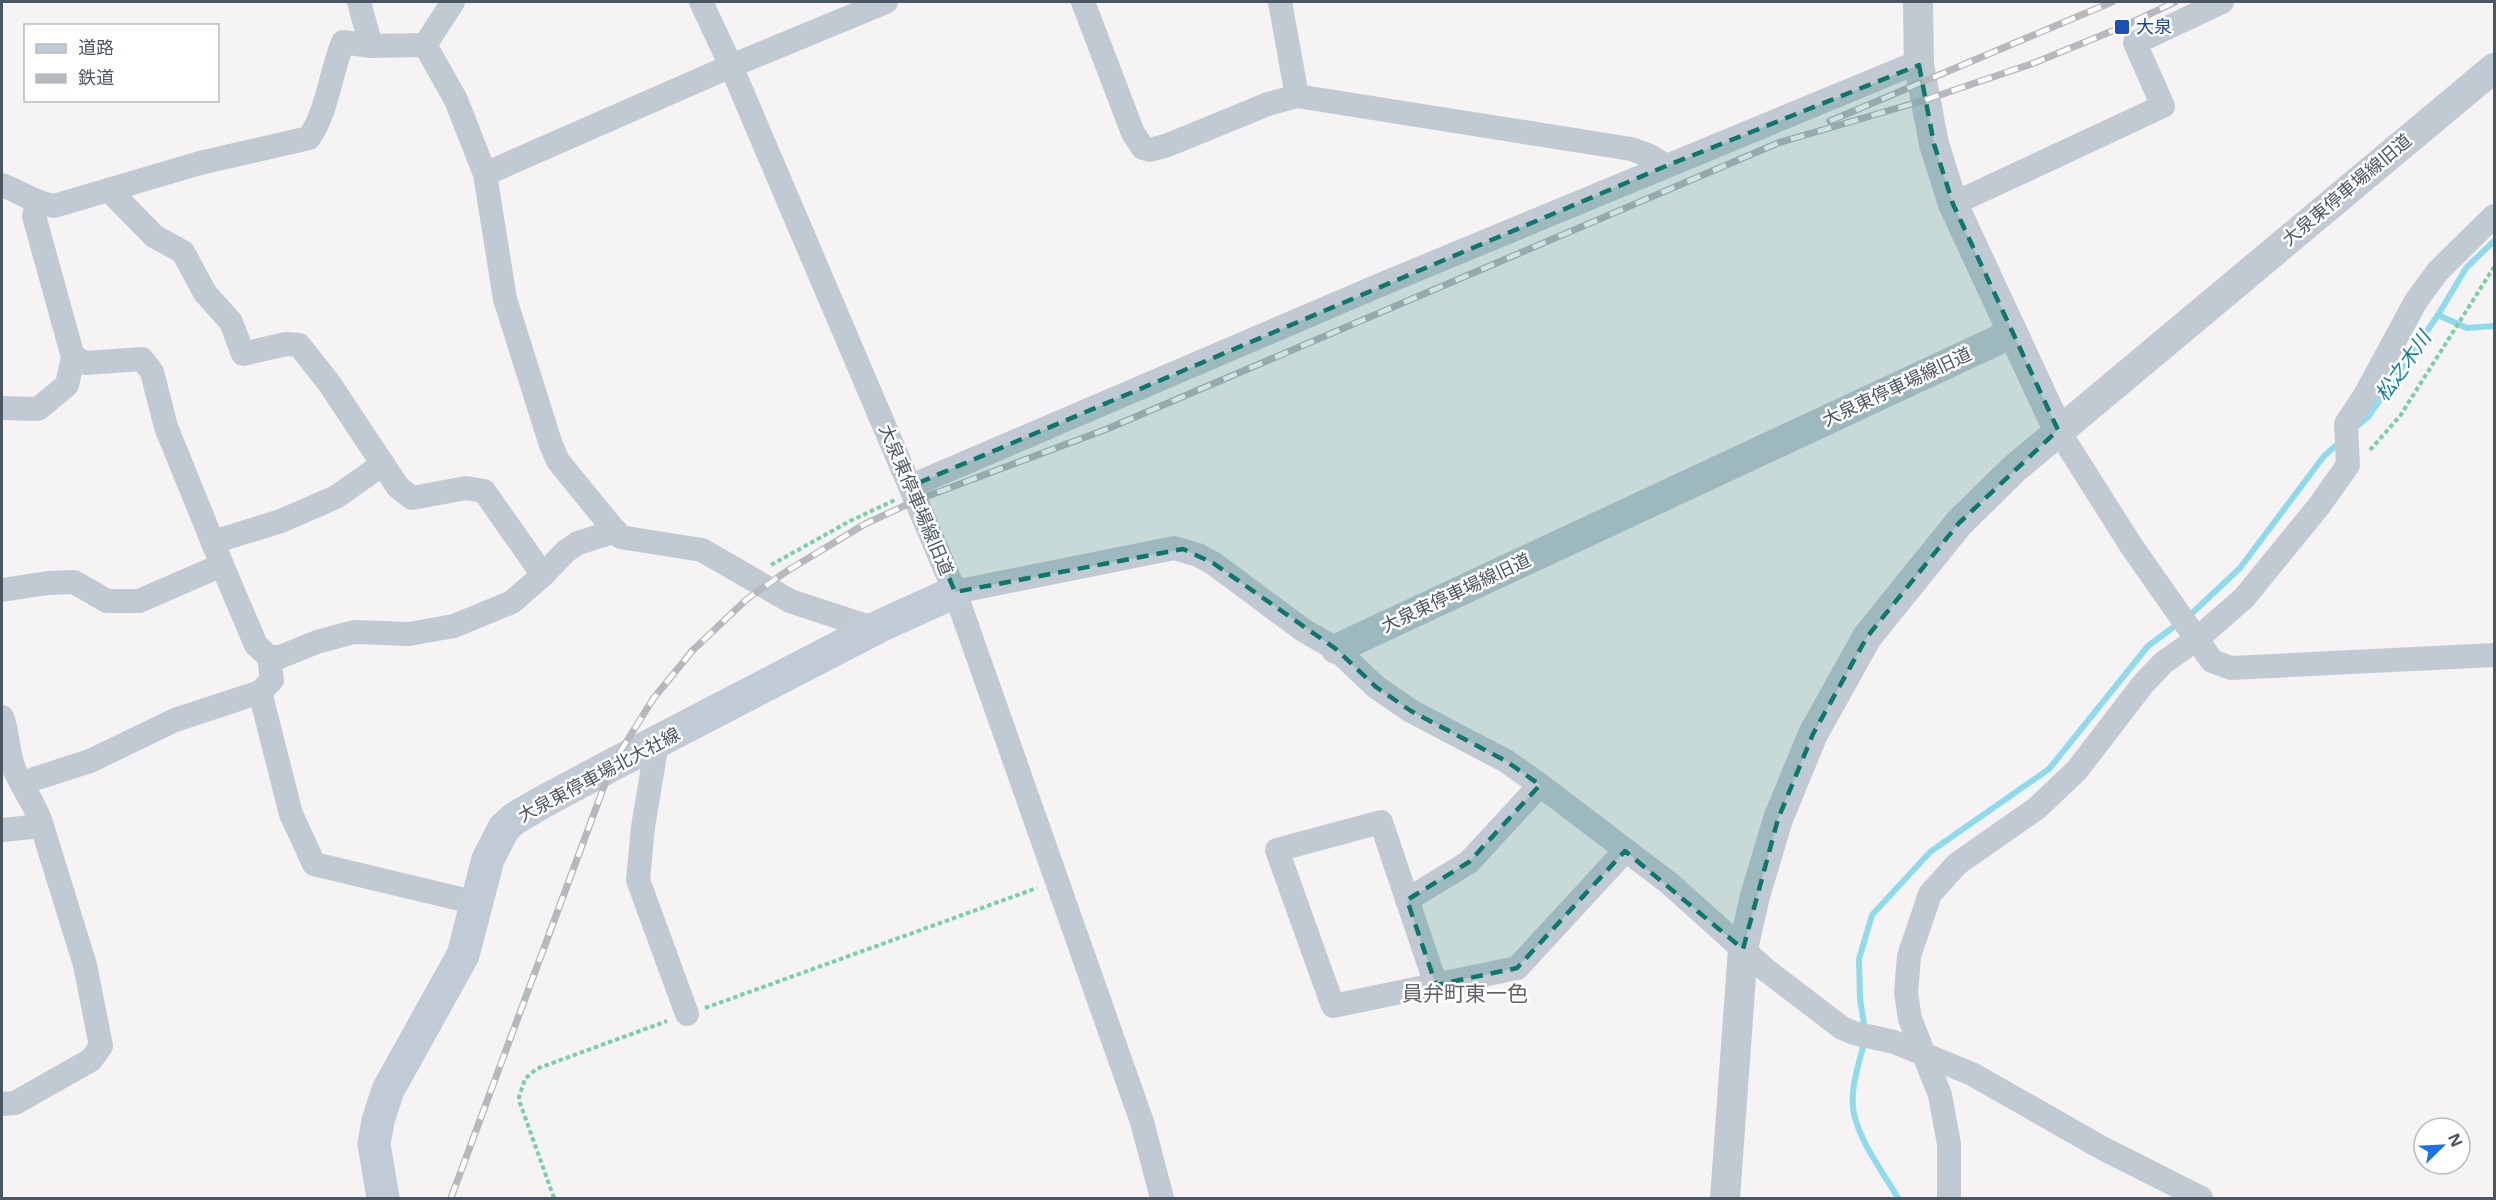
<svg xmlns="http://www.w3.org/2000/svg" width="2496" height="1200" font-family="'Open Sans','Noto Sans JP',sans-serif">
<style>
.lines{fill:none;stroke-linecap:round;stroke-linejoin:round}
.stream{stroke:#90daee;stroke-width:6}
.path{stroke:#7ad0a6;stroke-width:4;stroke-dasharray:4.5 3;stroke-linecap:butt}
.minor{stroke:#c1cad2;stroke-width:24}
.tertiary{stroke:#c1cad2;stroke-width:30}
.secondary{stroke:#c1cbd6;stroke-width:33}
.rail-casing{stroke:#b5b8bd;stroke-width:7}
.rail{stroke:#fff;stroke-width:4.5;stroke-dasharray:14;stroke-linecap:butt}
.marked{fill:#0f766e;fill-opacity:0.2;stroke:#0f766e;stroke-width:4.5;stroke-dasharray:12 8;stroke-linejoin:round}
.transit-dot{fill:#1a4fb4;stroke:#fff;stroke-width:2}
.labels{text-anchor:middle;stroke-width:5;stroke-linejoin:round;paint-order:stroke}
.transit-label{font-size:18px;fill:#164399;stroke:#fff;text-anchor:start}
.street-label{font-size:18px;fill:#4a5661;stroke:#fff}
.water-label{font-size:20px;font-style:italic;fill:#0c7c9b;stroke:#fff}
.quarter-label{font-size:21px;fill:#5f6368;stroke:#fff}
</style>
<rect width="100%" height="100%" fill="#f5f3f3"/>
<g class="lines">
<g class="stream">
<path d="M2438 315 2467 328 2494 326"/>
<path d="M2356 427 2368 417 2438 315 2466 268 2494 241"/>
<path d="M2188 617 2240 568 2324 456 2340 442"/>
<path d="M1865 1030 1860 999 1859 959 1872 915 1930 852 2049 769 2148 646 2179 623"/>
<path d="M1865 1040C1859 1063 1849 1090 1854 1114 1861 1144 1883 1172 1898 1198"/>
</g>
<g class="path">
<path d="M2370 450 2400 416 2494 267"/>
<path d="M771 565 850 521 895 500"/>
<path d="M705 1008 1037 888"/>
<path d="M554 1198 520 1103 519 1097 525 1079 536 1069 667 1021"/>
</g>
<g class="minor">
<path d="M359 2 371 46"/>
<path d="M701 2 731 66 955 592 1142 1122 1162 1198"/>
<path d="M1083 2 1133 133 1143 148 1150 150 1168 145 1268 104 1297 96 1631 149 1650 156 1666 166"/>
<path d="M1280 2 1297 96"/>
<path d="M425 45 456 100 485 174 505 299 551 445 558 461 620 537 702 550 790 601 863 625 880 626"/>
<path d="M425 45 453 2"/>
<path d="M485 174 731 66 886 2"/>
<path d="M2 185C21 192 34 203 54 206L200 163 309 138C328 110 330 74 343 42L371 46 425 45"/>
<path d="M109 190 154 236 183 252 205 293 231 322 243 354 286 344 299 345 329 383 398 487 412 498 466 488 484 491 543 575"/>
<path d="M1953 204 2163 106 2135 43 2222 2"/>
<path d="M73 357 86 363 142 359 152 372 166 427 222 565 256 645 269 657H280L317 642 354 632 409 634 454 626 512 602 543 575 566 551 578 543 616 531"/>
<path d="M2 408 38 409 67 385 73 357 34 216 37 204"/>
<path d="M2058 430 2132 547 2212 661 2231 668 2494 655"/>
<path d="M911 486 1380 285 1906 67 1919 65"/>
<path d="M213 542 281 521 336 497 383 464"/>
<path d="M2 590 48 583 74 582 107 601H139L222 565"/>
<path d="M955 592 1174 548 1198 555 1213 563 1303 630 1336 649 1376 687 1411 711 1506 761 1540 785 1669 883 1766 970 1842 1028 1854 1033 1894 1042 1972 1074 2102 1148 2201 1198"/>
<path d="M260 692 291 814 314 864 477 903"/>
<path d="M2 717C9 734 7 754 15 771 24 791 36 805 42 826"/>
<path d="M657 743 643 827 638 880 687 1014"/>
<path d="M24 786 34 779 90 761 175 720 260 692 272 680 269 657"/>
<path d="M2 830 42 826 85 965 101 1046 91 1060 15 1103 2 1104"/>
<path d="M1407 900 1469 862 1540 785"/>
<path d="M1436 985 1381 822 1277 850 1333 1006 1517 968 1625 851"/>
<path d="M1949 1198V1144L1940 1095 1910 1019 1906 993 1909 956 1930 894 1957 864 2037 808 2077 770 2143 684 2164 662 2197 639 2244 598 2319 506 2348 465 2346 424 2364 397 2416 301 2438 271 2494 216"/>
</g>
<g class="tertiary">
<path d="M1918 2 1919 65 1934 144 1953 204 2058 430"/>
<path d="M1336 649 2013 333"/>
<path d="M1725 1198 1743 949 1755 896 1778 819 1813 734 1867 637 1959 523 2014 469 2494 68"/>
</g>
<path class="secondary" d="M383 1198 374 1144 378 1121 388 1090 463 955 488 859 504 828 514 819 539 804 612 765 880 626 955 592"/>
<g class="rail-casing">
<g id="rail">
<path d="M1830 121 2112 2"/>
<path d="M451 1198 612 765 653 699 693 650 747 599 787 571 865 524 917 500 1107 429 1778 143 1925 100 2034 63 2122 27 2175 2"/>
</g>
</g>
<use href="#rail" class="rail"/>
</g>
<path class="marked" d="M1919 65 1934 144 1953 204 2058 430 1959 523 1867 637 1813 734 1778 819 1743 949 1625 851 1517 968 1436 985 1407 900 1469 862 1540 785 1506 761 1411 711 1376 687 1336 649 1213 563 1183 549 955 592 911 486 1666 166Z"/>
<rect class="transit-dot" x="2114" y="19" width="16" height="16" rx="3"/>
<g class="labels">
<g class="transit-label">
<text x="2136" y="33">大泉</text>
</g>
<g class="street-label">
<text transform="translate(2347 190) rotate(-40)" y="6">大泉東停車場線旧道</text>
<text transform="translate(1897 387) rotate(-25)" y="6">大泉東停車場線旧道</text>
<text transform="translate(916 500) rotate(67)" y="6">大泉東停車場線旧道</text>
<text transform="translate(1456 593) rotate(-25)" y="6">大泉東停車場線旧道</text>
<text transform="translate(599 775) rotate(-28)" y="6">大泉東停車場北大社線</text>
</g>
<g class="water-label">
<text transform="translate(2403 366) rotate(-55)" y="7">松之木川</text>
</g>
<g class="quarter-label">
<text x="1465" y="1001">員弁町東一色</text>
</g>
</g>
<rect width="2496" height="1200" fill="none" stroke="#4a5661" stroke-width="6"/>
<rect x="24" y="24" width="195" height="78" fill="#ffffff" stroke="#b7bbc0" stroke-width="1.5"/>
<rect x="36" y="44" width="30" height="9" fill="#c1cbd6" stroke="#b7bbc0" stroke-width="1.5"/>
<text x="78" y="54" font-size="18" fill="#4a5661">道路</text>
<rect x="36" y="74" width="30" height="9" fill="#b5b8bd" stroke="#b7bbc0" stroke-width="1.5"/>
<text x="78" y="84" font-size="18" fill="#4a5661">鉄道</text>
<g transform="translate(2442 1146) rotate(66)"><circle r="28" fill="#ffffff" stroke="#b7bbc0" stroke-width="1.5"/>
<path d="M0-4.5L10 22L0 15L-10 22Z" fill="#1a73e8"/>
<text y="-9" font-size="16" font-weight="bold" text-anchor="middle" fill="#4a5661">N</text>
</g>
</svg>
